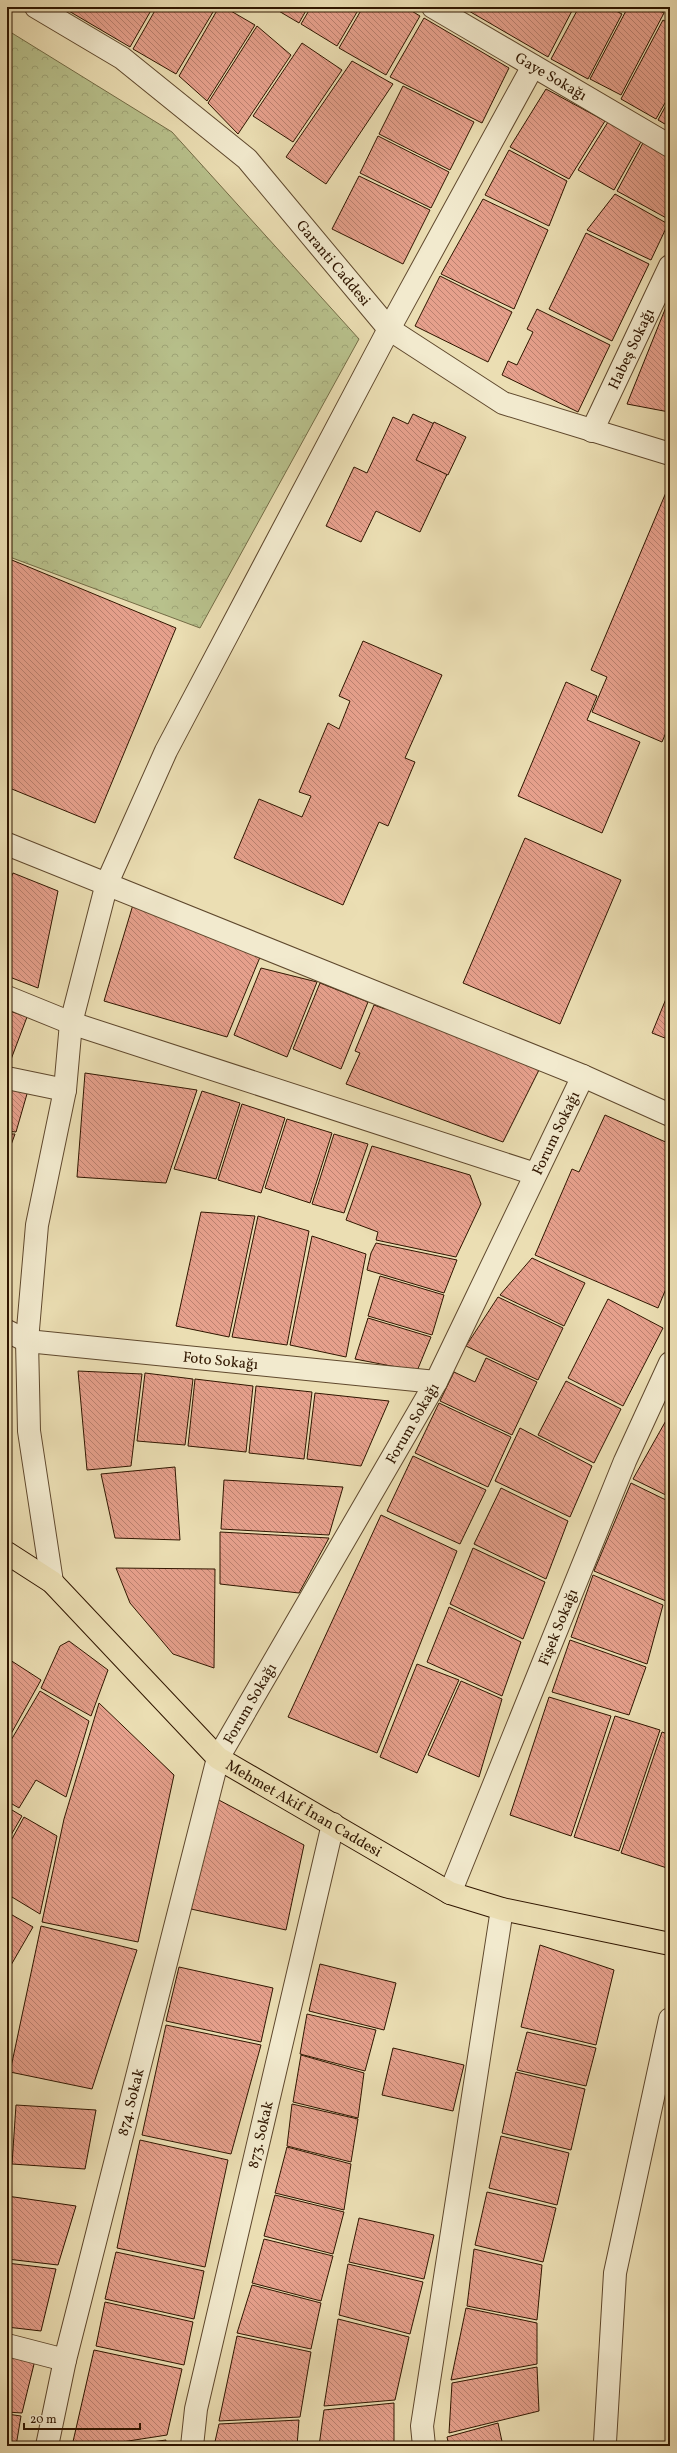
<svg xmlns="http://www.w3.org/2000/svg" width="677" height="2453" font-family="Vollkorn,serif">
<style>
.forest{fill:url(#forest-crowns);stroke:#746c46}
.building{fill:url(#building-back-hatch);stroke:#301600}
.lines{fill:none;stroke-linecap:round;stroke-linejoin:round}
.minor-casing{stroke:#5f482d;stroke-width:24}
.major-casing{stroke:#301600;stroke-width:24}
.minor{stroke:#f2eace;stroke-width:22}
.major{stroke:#ebdeb3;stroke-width:22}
.labels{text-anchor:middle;stroke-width:3;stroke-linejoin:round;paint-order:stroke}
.street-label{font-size:15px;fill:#301600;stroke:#f2eace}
</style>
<defs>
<pattern id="forest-crowns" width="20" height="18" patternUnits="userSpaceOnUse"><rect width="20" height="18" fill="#b8c18c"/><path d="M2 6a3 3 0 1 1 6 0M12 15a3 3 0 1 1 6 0" fill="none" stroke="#9ea577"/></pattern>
<pattern id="building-back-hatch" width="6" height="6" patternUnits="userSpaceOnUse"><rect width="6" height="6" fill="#e6a08c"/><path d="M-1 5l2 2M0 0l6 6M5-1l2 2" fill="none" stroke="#bb8170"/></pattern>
</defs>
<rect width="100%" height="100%" fill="#ebdeb3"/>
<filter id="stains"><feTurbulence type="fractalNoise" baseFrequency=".005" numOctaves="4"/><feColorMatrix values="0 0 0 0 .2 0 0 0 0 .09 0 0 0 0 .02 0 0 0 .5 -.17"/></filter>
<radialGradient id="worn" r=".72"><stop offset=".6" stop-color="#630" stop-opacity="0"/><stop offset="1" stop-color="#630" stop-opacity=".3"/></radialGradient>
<path class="forest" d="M7 30 172 132 359 339 200 628 7 556Z"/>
<g class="building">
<path d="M62 7H153L130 47Z"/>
<path d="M157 7H216L176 74 133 49Z"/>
<path d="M219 7H224L255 25 207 101 179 76Z"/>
<path d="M272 7H308L299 23Z"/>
<path d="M311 7H360L337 46 301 24Z"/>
<path d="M363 7H405L420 16 386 75 339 48Z"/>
<path d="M462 7H574L548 57Z"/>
<path d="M579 7H608L622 14 588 79 551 59Z"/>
<path d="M628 7H652L664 13 621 95 590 79Z"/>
<path d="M424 18 509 68 482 123 390 77Z"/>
<path d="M663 20 670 24V94L656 119 621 99Z"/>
<path d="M257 26 291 55 238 134 208 103Z"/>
<path d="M302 43 342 70 293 142 253 116Z"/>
<path d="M352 61 393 84 326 184 286 157Z"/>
<path d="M403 86 474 122 450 170 379 134Z"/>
<path d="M546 89 605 121 569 179 510 147Z"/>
<path d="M670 98V127L658 120Z"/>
<path d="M608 122 642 140 614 190 578 170Z"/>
<path d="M378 136 449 172 431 208 360 173Z"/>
<path d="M644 141 670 156V220L617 191Z"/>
<path d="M509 150 567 181 549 226 485 195Z"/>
<path d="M359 176 430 210 403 264 332 229Z"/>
<path d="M615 194 668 224 651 260 587 230Z"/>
<path d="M483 199 548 230 514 309 441 274Z"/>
<path d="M586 233 649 264 612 341 549 309Z"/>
<path d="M440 276 512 312 488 362 415 326Z"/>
<path d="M670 297 669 412 627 404Z"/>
<path d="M537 309 610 345 578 412 502 375 508 361 517 365 533 332 527 329Z"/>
<path d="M413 414 464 438 420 532 376 511 361 542 326 526 354 467 367 473 393 417 408 424Z"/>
<path d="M434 422 466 437 448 475 416 460Z"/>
<path d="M670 483V723L662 742 592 712 607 677 591 670Z"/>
<path d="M7 558 176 628 95 823 7 787Z"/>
<path d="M363 641 442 675 405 758 415 762 388 826 379 822 343 905 234 858 259 799 302 817 311 796 299 792 328 723 339 729 350 701 339 696Z"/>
<path d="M566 682 597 696 587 720 640 742 602 833 518 796Z"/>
<path d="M525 838 621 880 560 1024 463 983Z"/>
<path d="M13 873 58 891 38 988 7 976V888Z"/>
<path d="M135 898 263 950 227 1037 104 1001Z"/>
<path d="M261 968 317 982 287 1057 234 1035Z"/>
<path d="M320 983 368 1002 341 1069 293 1049Z"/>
<path d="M670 989V1040L652 1033Z"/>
<path d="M388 1000 542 1064 503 1142 346 1084 360 1053 355 1051 374 1005 385 1009Z"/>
<path d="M7 1010 27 1017 7 1070Z"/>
<path d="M85 1073 197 1090 166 1183 77 1177Z"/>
<path d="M7 1084 29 1087 16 1132 7 1131Z"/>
<path d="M202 1091 240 1103 216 1179 174 1169Z"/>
<path d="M242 1104 285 1118 261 1193 218 1180Z"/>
<path d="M605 1115 670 1144V1279L658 1308 535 1255 572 1169 579 1172Z"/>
<path d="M287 1119 332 1133 310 1203 265 1188Z"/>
<path d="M7 1134H15L7 1156Z"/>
<path d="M334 1134 368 1144 344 1213 312 1204Z"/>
<path d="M372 1146 470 1175 481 1204 456 1257 376 1240 378 1232 346 1220Z"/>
<path d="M201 1212 255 1216 229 1337 176 1326Z"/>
<path d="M258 1216 309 1231 287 1345 232 1337Z"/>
<path d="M312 1236 366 1254 346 1357 290 1345Z"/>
<path d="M376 1243 457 1260 444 1293 367 1270 371 1253Z"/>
<path d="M532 1258 585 1283 564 1326 500 1295Z"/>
<path d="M380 1276 444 1295 432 1335 368 1316Z"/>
<path d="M498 1297 563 1328 538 1380 466 1346Z"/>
<path d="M608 1299 663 1328 623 1406 568 1378Z"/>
<path d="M368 1318 431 1337 417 1371 355 1359Z"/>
<path d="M486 1358 537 1382 512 1435 440 1401 454 1372 475 1382Z"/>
<path d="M78 1371 142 1374 131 1466 87 1470Z"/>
<path d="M145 1373 193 1379 185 1445 137 1441Z"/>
<path d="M195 1379 253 1386 246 1452 188 1446Z"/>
<path d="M566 1381 621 1409 594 1463 538 1435Z"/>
<path d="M256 1386 312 1392 304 1459 249 1453Z"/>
<path d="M315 1393 389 1401 361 1466 307 1459Z"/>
<path d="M439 1403 511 1437 488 1487 415 1453Z"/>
<path d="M668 1417 670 1419V1497L633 1479Z"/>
<path d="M520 1428 592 1466 570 1517 495 1481Z"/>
<path d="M413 1456 486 1490 460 1544 387 1511Z"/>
<path d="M175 1467 180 1540 115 1538 101 1474Z"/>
<path d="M224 1480 343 1487 329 1535 221 1529Z"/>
<path d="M631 1483 670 1502V1590L666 1601 594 1571Z"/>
<path d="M501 1488 568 1521 546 1579 474 1544Z"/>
<path d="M381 1515 457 1551 377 1753 288 1717Z"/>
<path d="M220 1532 329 1538 299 1593 220 1584Z"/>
<path d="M473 1548 545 1582 523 1639 450 1604Z"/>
<path d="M116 1568 215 1569 214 1668 173 1654 130 1603Z"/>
<path d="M593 1575 663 1605 647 1664 571 1637Z"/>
<path d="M449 1607 521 1642 502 1696 427 1662Z"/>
<path d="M570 1640 646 1667 629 1715 552 1692Z"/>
<path d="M69 1641 108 1670 91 1716 41 1688 60 1646Z"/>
<path d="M7 1658 41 1680 7 1741Z"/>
<path d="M417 1664 459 1680 417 1773 380 1757Z"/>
<path d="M461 1681 502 1699 479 1777 428 1755Z"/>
<path d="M40 1691 89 1721 66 1797 36 1780 19 1808 7 1801V1747Z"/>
<path d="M549 1697 611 1716 571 1836 510 1815Z"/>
<path d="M99 1703 174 1775 138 1942 42 1922 64 1819Z"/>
<path d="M615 1716 660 1730 619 1851 574 1837Z"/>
<path d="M662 1732 670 1735V1869L621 1853Z"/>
<path d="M215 1798 304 1845 286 1930 191 1909Z"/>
<path d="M7 1807 22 1816 7 1842Z"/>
<path d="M24 1817 57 1836 40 1914 7 1894V1848Z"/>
<path d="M7 1912 33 1927 7 1972Z"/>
<path d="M41 1926 137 1950 92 2089 10 2072Z"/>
<path d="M540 1945 614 1970 596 2045 521 2027Z"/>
<path d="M320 1964 396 1983 384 2030 309 2011Z"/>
<path d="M179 1967 273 1988 261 2042 166 2021Z"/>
<path d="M307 2014 376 2030 365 2071 300 2054Z"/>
<path d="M166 2025 261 2045 231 2154 142 2135Z"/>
<path d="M527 2032 596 2048 586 2086 517 2070Z"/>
<path d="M393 2048 464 2065 453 2111 382 2095Z"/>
<path d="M301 2055 364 2073 358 2118 293 2102Z"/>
<path d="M516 2072 585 2089 571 2150 502 2133Z"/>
<path d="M292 2104 358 2119 351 2162 287 2146Z"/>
<path d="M16 2105 96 2110 85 2169 12 2164Z"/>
<path d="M501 2136 569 2153 557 2205 489 2188Z"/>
<path d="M140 2140 228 2160 205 2267 117 2248Z"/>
<path d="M287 2147 351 2164 344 2210 275 2193Z"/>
<path d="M487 2192 556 2208 543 2262 475 2245Z"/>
<path d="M275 2195 344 2212 333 2254 264 2236Z"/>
<path d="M7 2196 76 2206 58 2265 7 2259Z"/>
<path d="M359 2218 434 2235 424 2279 349 2262Z"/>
<path d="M264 2239 333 2256 321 2301 252 2283Z"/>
<path d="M474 2249 542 2265 537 2320 467 2306Z"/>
<path d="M116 2252 204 2271 194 2319 105 2299Z"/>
<path d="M7 2263 56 2269 41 2331 7 2327Z"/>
<path d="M348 2264 423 2282 410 2334 339 2315Z"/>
<path d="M252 2285 321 2303 311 2349 237 2333Z"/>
<path d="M105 2302 193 2322 184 2365 96 2346Z"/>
<path d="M466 2308 537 2323V2364L451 2380Z"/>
<path d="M338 2319 409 2337 395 2400 324 2406Z"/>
<path d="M237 2336 311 2352 300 2417 219 2421Z"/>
<path d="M94 2350 182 2369 167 2435 96 2446H72Z"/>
<path d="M7 2355 35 2360 22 2413 7 2412Z"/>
<path d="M537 2367 539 2411 449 2433 452 2383Z"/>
<path d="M394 2403V2446H319L324 2410Z"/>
<path d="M7 2414 21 2416 16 2446H7Z"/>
<path d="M299 2420 297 2446H214L219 2424Z"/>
<path d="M498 2423 503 2446H449L447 2437Z"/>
<path d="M166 2440 165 2446H123Z"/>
</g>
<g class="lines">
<g class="minor-casing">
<g id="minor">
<path id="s1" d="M36 7 122 58 247 159 389 329 503 403 670 454"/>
<path id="s2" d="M433 7 670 146"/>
<path id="s3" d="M592 431 670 266"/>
<path d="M7 844 583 1076 670 1115"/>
<path d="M7 997 71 1023 535 1174"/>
<path d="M7 1078 65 1090"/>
<path id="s4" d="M7 1331 27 1341 436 1382"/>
<path d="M52 1582 29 1431 27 1341 37 1225 65 1090 71 1023 107 883 166 751 389 329 533 66"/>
<path id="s5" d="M450 1893 625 1461 670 1363"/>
<path d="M7 2345 65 2360"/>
<path d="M605 2442 615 2273 670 2019"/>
<path id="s6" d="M47 2446 65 2360 218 1758 436 1382 583 1076"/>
<path id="s7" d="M192 2446 196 2409 333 1824"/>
<path d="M424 2446 422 2426 502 1909"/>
</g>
</g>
<g class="major-casing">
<g id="major">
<path id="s8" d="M7 1553 52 1582 218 1758 450 1893 502 1909 670 1944"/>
</g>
</g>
<use href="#minor" class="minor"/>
<use href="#major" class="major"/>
</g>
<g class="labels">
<g class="street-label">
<text dy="5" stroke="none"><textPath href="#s2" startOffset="137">Gaye Sokağı</textPath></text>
<text dy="5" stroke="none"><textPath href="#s1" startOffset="396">Garanti Caddesi</textPath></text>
<text dy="5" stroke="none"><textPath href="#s3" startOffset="91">Habeş Sokağı</textPath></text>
<text dy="5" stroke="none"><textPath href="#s6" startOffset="1420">Forum Sokağı</textPath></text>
<text dy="5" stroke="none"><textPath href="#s4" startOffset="217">Foto Sokağı</textPath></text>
<text dy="5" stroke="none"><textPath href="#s6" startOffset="1096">Forum Sokağı</textPath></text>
<text dy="5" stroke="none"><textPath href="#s5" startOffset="287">Fişek Sokağı</textPath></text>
<text dy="5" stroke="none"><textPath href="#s6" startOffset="772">Forum Sokağı</textPath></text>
<text dy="5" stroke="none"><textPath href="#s8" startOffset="395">Mehmet Akif İnan Caddesi</textPath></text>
<text dy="5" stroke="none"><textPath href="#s6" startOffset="354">874. Sokak</textPath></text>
<text dy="5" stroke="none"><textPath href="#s7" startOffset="319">873. Sokak</textPath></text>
</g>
</g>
<rect width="677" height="2453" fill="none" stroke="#ebdeb3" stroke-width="24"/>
<rect x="8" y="8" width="661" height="2437" fill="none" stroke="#301600" stroke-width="2"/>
<rect x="12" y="12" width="653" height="2429" fill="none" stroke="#301600"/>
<path d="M24 2423v6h116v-6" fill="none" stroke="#301600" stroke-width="2"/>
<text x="30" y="2423" font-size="12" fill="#301600" stroke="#f2eace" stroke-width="3" paint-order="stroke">20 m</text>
<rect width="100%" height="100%" filter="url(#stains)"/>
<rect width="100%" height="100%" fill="url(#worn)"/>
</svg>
